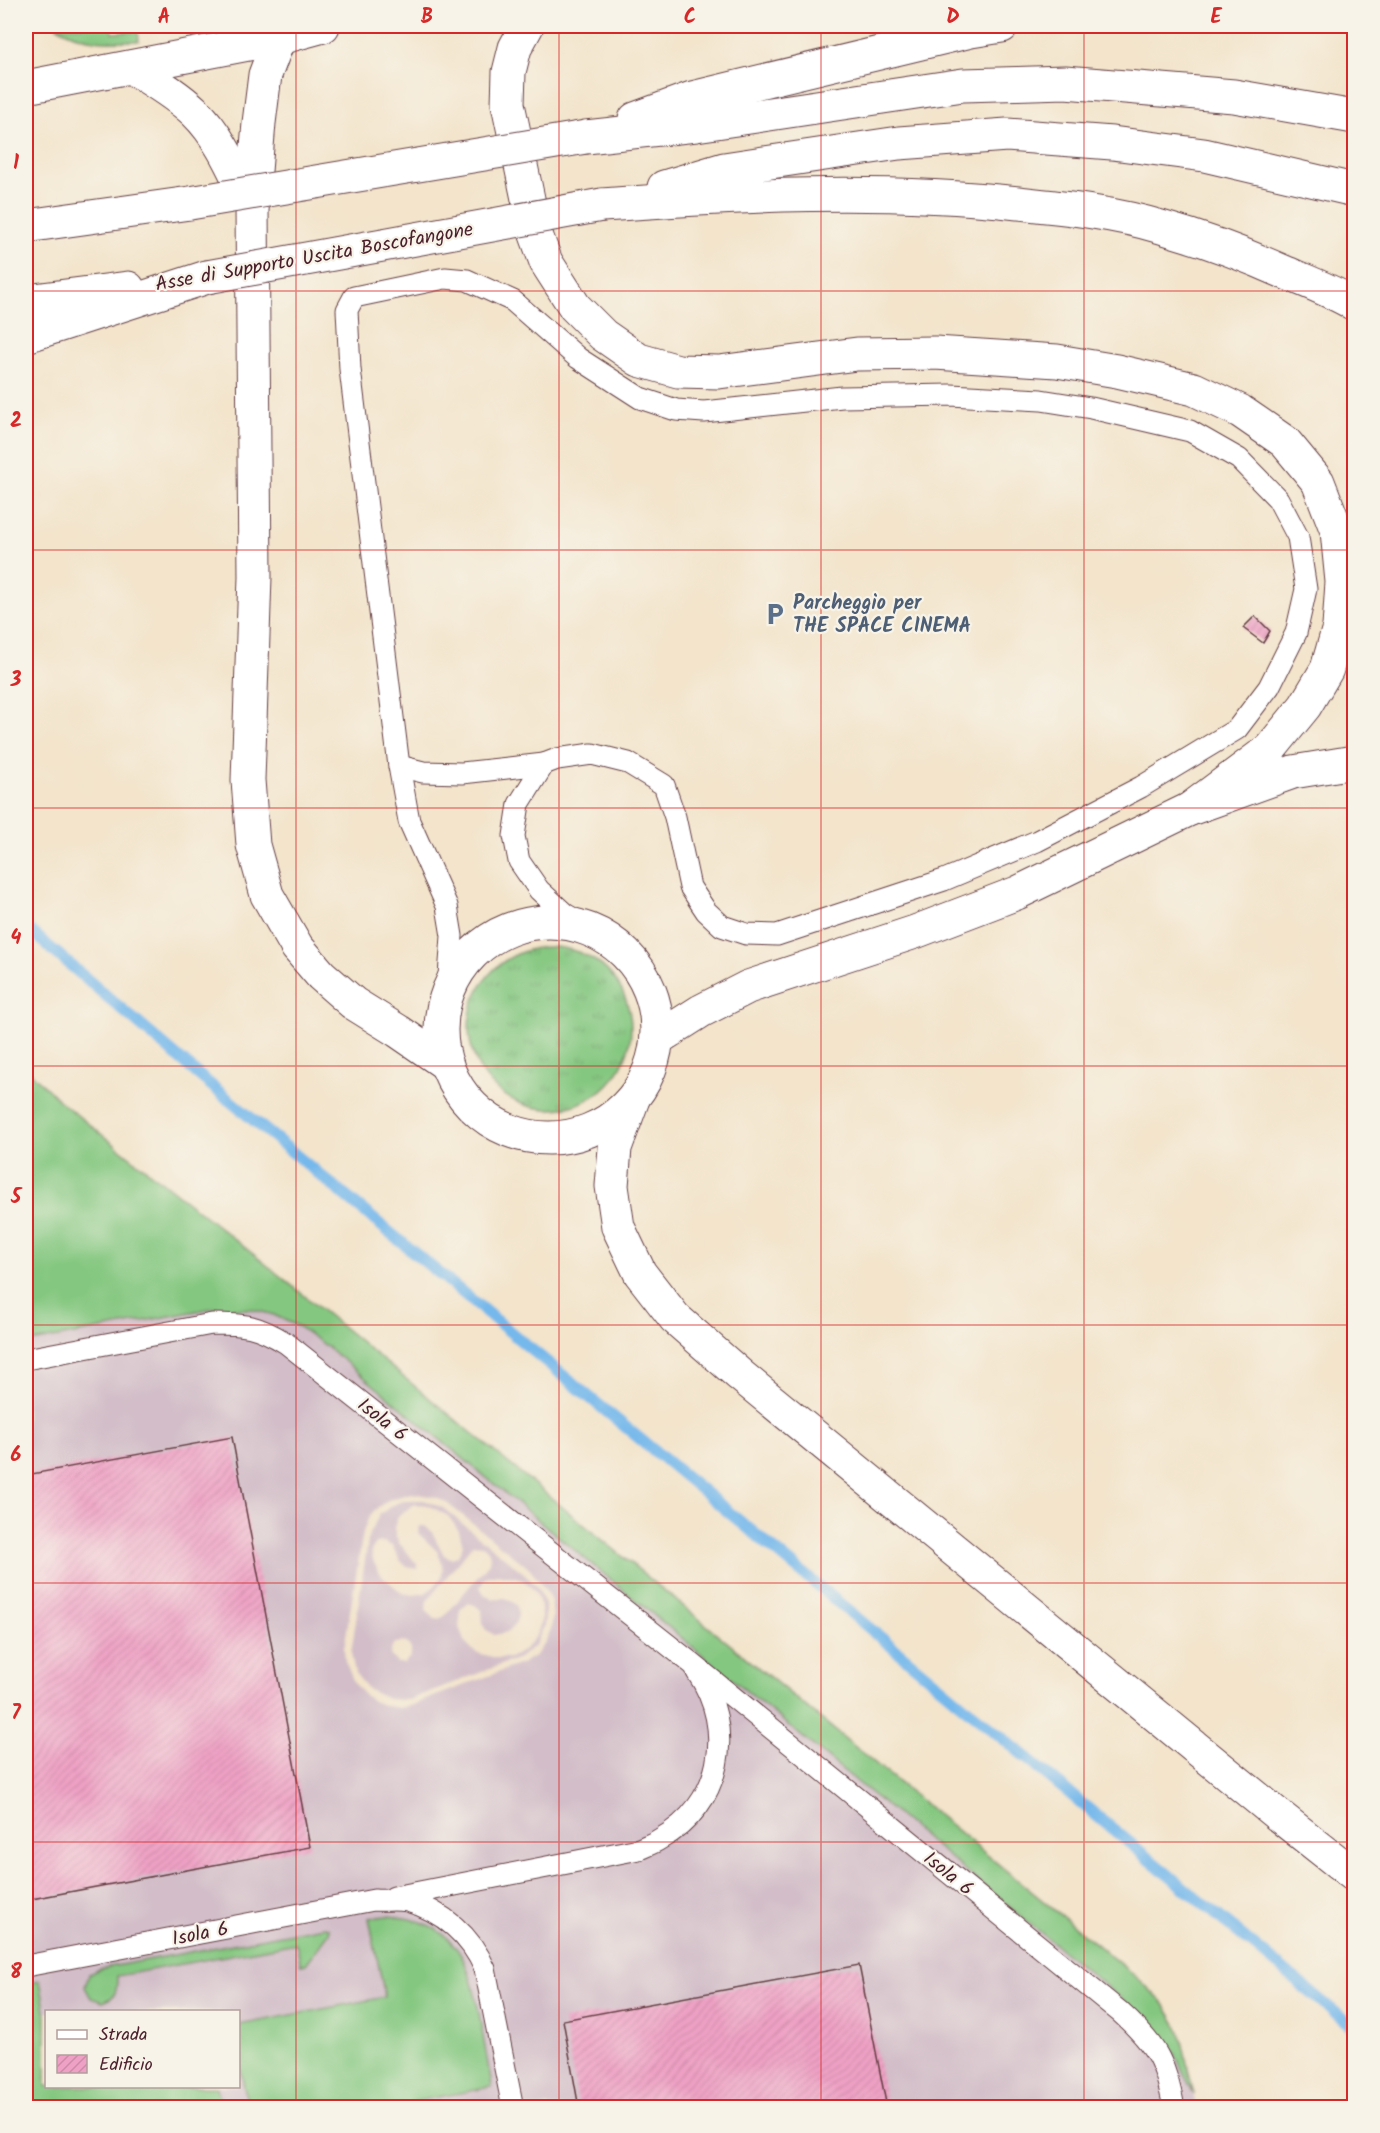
<svg xmlns="http://www.w3.org/2000/svg" width="1380" height="2133" font-family="Kalam,sans-serif">
<style>
.industrial{fill:#d2bdc8;fill-rule:evenodd}
.grass{fill:#84c780;stroke:#677356;stroke-width:1.5}
.park{fill:url(#park-tufts);stroke:#677356;stroke-width:1.5}
.lines{fill:none;stroke-linecap:round;stroke-linejoin:round}
.stream{stroke:#75b8eb;stroke-width:12}
.building{fill:url(#building-hatch)}
.lane-casing{stroke:#633d43;stroke-width:23}
.street-casing{stroke:#633d43;stroke-width:35}
.highway-casing{stroke:#633d43;stroke-width:35}
.lane{stroke:#fff;stroke-width:21}
.street{stroke:#fff;stroke-width:33}
.highway{stroke:#fff;stroke-width:33}
.highway-bridge-casing{stroke:#633d43;stroke-width:35;stroke-linecap:butt}
.highway-bridge{stroke:#fff;stroke-width:33}
.grid{fill:none;stroke:#d62828;stroke-width:1.5;stroke-opacity:0.55}
.labels{text-anchor:middle;stroke-width:4.5;stroke-linejoin:round;paint-order:stroke}
.street-label{font-size:20px;fill:#4a1f2b;stroke:#f7f3e8}
.service-label{font-size:20px;font-weight:bold;fill:#4e5e75;stroke:#f7f3e8;text-anchor:start}
.neatline{fill:none;stroke:#d62828;stroke-width:2}
.grid-label{font-size:20px;text-anchor:middle;font-weight:bold;fill:#d62828}
</style>
<defs>
<pattern id="park-tufts" width="24" height="20" patternUnits="userSpaceOnUse" patternTransform="scale(1.5)"><rect width="24" height="20" fill="#84c780"/><path d="M3 7l-1-3M5 7V3M7 7l1-3M15 17l-1-3M17 17v-4M19 17l1-3" fill="none" stroke="#74aa6f"/></pattern>
<pattern id="building-hatch" width="6" height="6" patternUnits="userSpaceOnUse" patternTransform="scale(1.5)"><rect width="6" height="6" fill="#efa1c5"/><path d="M-1 1l2-2M0 6l6-6M5 7l2-2" fill="none" stroke="#ce8aa9"/></pattern>
</defs>
<rect width="100%" height="100%" fill="#f7f3e8"/>
<filter id="ink" filterUnits="userSpaceOnUse"><feTurbulence type="fractalNoise" baseFrequency=".0167" numOctaves="2"/><feDisplacementMap in="SourceGraphic" scale="12" xChannelSelector="R" yChannelSelector="G"/><feConvolveMatrix kernelMatrix="1 2 1 2 8 2 1 2 1" color-interpolation-filters="sRGB"/></filter>
<filter id="wash" filterUnits="userSpaceOnUse"><feTurbulence type="fractalNoise" baseFrequency=".008" numOctaves="4" result="noise"/><feDisplacementMap in="SourceGraphic" scale="24" xChannelSelector="R" yChannelSelector="G"/><feGaussianBlur stdDeviation="1.35" result="paint"/><feColorMatrix in="noise" values="0 0 0 0 0 0 0 0 0 0 0 0 0 0 0 0 0 1.4 0 .05"/><feComposite in="paint" operator="in"/></filter>
<g filter="url(#wash)">
<rect width="100%" height="100%" fill="#f3e4cb"/>
<g class="industrial">
<path d="M26 1068 62 1103 257 1257 1141 1981 1164 2004 1180 2031 1196 2107H26ZM411 1493 436 1497 448 1504 528 1567 545 1589 551 1601 553 1616 551 1629 545 1642 536 1655 523 1663 412 1705 399 1708 386 1706 375 1702 364 1695 355 1685 345 1661 344 1648 363 1532 368 1519 377 1508 388 1500ZM46 2012H238V2086H46Z"/>
<path d="M406 1500H424L443 1508 525 1574 538 1588 545 1605V1615L544 1626 536 1644 519 1658 408 1700 388 1699 369 1690 355 1673 351 1653 369 1534 380 1514 397 1503ZM415 1504 428 1505 448 1516 459 1531 463 1545 458 1556 451 1558 448 1557 444 1555 432 1532 425 1526H420L418 1533 437 1551 440 1557 443 1569 441 1578 434 1587 425 1593 414 1595 402 1593 382 1576 374 1563 371 1551 376 1543 384 1542 392 1546 400 1560 407 1567 417 1569V1564L399 1543 395 1535 394 1527 398 1516ZM473 1544 482 1545 488 1550 490 1556 489 1563 445 1616 439 1619H435L426 1610 427 1601ZM497 1574 516 1577 527 1583 536 1593 541 1607V1621L537 1635 523 1651 509 1658H494L475 1652 464 1641 459 1627 461 1608 468 1603 475 1605 482 1611 483 1624 485 1629 494 1635 508 1632 515 1624 518 1615 517 1607 514 1603 505 1598 492 1599 484 1594 480 1587 485 1577ZM400 1642 407 1643 411 1649V1656L404 1663H397L390 1655 393 1644Z"/>
</g>
<g class="grass">
<path d="M56 26H111L113 33 138 31 139 41C109 42 82 43 56 26Z"/>
<path d="M26 1068 62 1103 257 1257 1141 1981 1164 2004 1180 2031 1194 2095 1174 2052 1145 2018 326 1346 299 1327 274 1315 251 1309 213 1308 26 1343Z"/>
<path d="M387 1916C455 1919 470 1960 480 2019 484 2042 488 2065 492 2087L385 2107H248L239 2062V2025L385 1997 369 1918Z"/>
<path d="M324 1927 329 1928V1933L306 1964 301 1965 296 1943 117 1976C117 1990 117 1997 103 2002L91 1998 85 1987 89 1974 99 1969Z"/>
<path d="M40 1980 46 2015V2086L217 2087 222 2107H26V1984Z"/>
</g>
<circle class="park" cx="550" cy="1028" r="81"/>
<g class="lines">
<path class="stream" d="M26 927 194 1071 1354 2028"/>
</g>
<g id="blocks">
<g class="building">
<path d="M1255 616 1270 631 1263 643 1243 628Z"/>
<path d="M232 1437 310 1847 26 1900V1475Z"/>
<path d="M859 1965 887 2108H579L563 2020Z"/>
</g>
</g>
</g>
<g filter="url(#ink)">
<use href="#blocks" fill-opacity="0" stroke="#633d43" stroke-width="1.5"/>
<g class="lines">
<g class="lane-casing">
<g id="lane">
<path d="M399 766 423 772 462 773 544 764"/>
<path d="M448 989 452 936 447 906 409 821 399 766 350 369 347 310 354 297 445 278 467 280 513 301 578 358 640 398 676 410 704 412 842 397 951 395 1041 400 1091 408 1190 431 1239 459 1278 499 1298 537 1306 589 1296 633 1269 687 1237 729 1141 787 1037 841 944 880 777 935 746 934 722 926 706 911 690 887 675 817 664 785 628 763 592 754 557 759 544 764 519 804 514 836 519 861 539 890 565 914 595 931"/>
<path d="M26 1359 212 1324C245 1324 257 1325 286 1343L690 1662 1120 2012C1156 2045 1165 2060 1174 2108"/>
<path d="M394 1897 639 1849C646 1846 654 1843 660 1839 722 1805 736 1729 697 1672"/>
<path d="M26 1966 374 1900C384 1901 397 1899 407 1901 443 1911 471 1936 485 1969L513 2108"/>
</g>
</g>
<g class="street-casing">
<g id="street">
<path d="M527 26 515 48 509 72 508 104 535 232 546 262 575 307 603 335 639 360 678 371 719 372 857 354 935 353 1057 361 1117 371 1194 389 1240 411 1285 442 1318 482 1337 531 1342 582 1339 627 1327 669 1305 706 1270 749 1190 809 1017 893 915 932 748 987 701 1011 657 1039"/>
<path d="M279 38 265 75 259 123 252 207 255 577 248 780 253 845 267 895 297 947 321 975 353 1003 398 1031 446 1064"/>
<path d="M131 67C153 81 176 94 195 112 222 138 236 175 252 207"/>
<path d="M26 87 279 38 323 26"/>
<circle cx="549" cy="1030" r="108"/>
</g>
</g>
<g class="highway-casing">
<g id="highway">
<path d="M635 119 692 98 971 31 1002 26"/>
<path d="M586 137 696 125 963 85 1065 82 1234 96 1354 117"/>
<path d="M664 187 724 169 899 143 1007 135 1112 143 1204 155 1354 190"/>
<path d="M602 205C742 195 878 188 1018 203 1066 208 1115 213 1161 227 1203 239 1244 254 1284 272 1308 282 1332 291 1354 304"/>
<path d="M26 226 190 203"/>
<path d="M26 301 128 288"/>
<path d="M26 336 207 277"/>
<path d="M1190 809 1293 772 1354 762"/>
<path d="M633 1099 615 1148 612 1186 618 1227 640 1273 675 1318 740 1375 1273 1811 1354 1875"/>
</g>
</g>
<use href="#lane" class="lane"/>
<use href="#street" class="street"/>
<use href="#highway" class="highway"/>
<g class="highway-bridge-casing">
<g id="highway-bridge">
<path d="M190 203 586 137"/>
<path d="M207 277 602 205"/>
</g>
</g>
<use href="#highway-bridge" class="highway-bridge"/>
</g>
</g>
<path class="grid" d="M296 26V2108M559 26V2108M821 26V2108M1084 26V2108M26 291H1354M26 550H1354M26 808H1354M26 1066H1354M26 1325H1354M26 1583H1354M26 1842H1354"/>
<defs>
<g id="parking-bare" transform="scale(1.8)"><path d="M-3.5-5.5H1a3.5 3.5 0 0 1 0 7H-1V5.5H-3.5ZM-1-3.4V-.6H.8a1.4 1.4 0 0 0 0-2.8Z" fill="#5c6f8a" stroke="#f7f3e8" stroke-width="2.5" paint-order="stroke"/></g>
</defs>
<g fill-rule="evenodd">
<use href="#parking-bare" x="775" y="614"/>
</g>
<g class="labels">
<g class="street-label">
<text transform="translate(314 256) rotate(-10)" y="7">Asse di Supporto Uscita Boscofangone</text>
<text transform="translate(383 1419) rotate(38)" y="7">Isola 6</text>
<text transform="translate(949 1873) rotate(39)" y="7">Isola 6</text>
<text transform="translate(200 1933) rotate(-11)" y="7">Isola 6</text>
</g>
<g class="service-label">
<text x="793" y="609">Parcheggio per<tspan x="793" dy="23">THE SPACE CINEMA</tspan></text>
</g>
</g>
<rect width="1380" height="2133" fill="none" stroke="#f7f3e8" stroke-width="66"/>
<rect x="45" y="2010" width="195" height="78" fill="#f7f3e8" stroke="#b29e9c" stroke-width="1.5"/>
<rect x="57" y="2030" width="30" height="9" fill="#ffffff" stroke="#b29e9c" stroke-width="1.5"/>
<text x="99" y="2040" font-size="18" fill="#4a1f2b">Strada</text>
<rect x="57" y="2055" width="30" height="18" fill="url(#building-hatch)" stroke="#b29e9c" stroke-width="1.5"/>
<text x="99" y="2070" font-size="18" fill="#4a1f2b">Edificio</text>
<rect x="33" y="33" width="1314" height="2067" class="neatline"/>
<g class="grid-label">
<text x="164" y="23">A</text>
<text x="427" y="23">B</text>
<text x="690" y="23">C</text>
<text x="953" y="23">D</text>
<text x="1216" y="23">E</text>
<text x="16" y="169">1</text>
<text x="16" y="427">2</text>
<text x="16" y="686">3</text>
<text x="16" y="944">4</text>
<text x="16" y="1203">5</text>
<text x="16" y="1461">6</text>
<text x="16" y="1719">7</text>
<text x="16" y="1978">8</text>
</g>
</svg>
